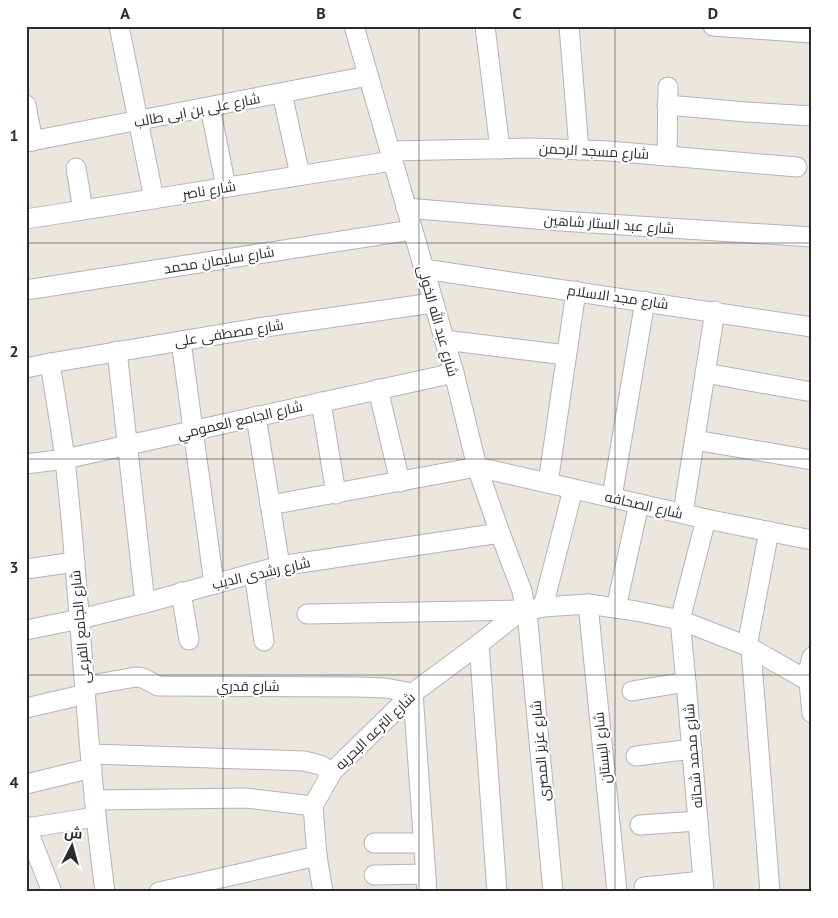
<svg xmlns="http://www.w3.org/2000/svg" width="838" height="918" font-family="'PT Sans',Cairo,sans-serif">
<style>
.lines{fill:none;stroke-linecap:round;stroke-linejoin:round}
.street-casing{stroke:#b1b3bd;stroke-width:21}
.street{stroke:#fff;stroke-width:19}
.grid{fill:none;stroke:#2b2b2b;stroke-width:1;stroke-opacity:0.55}
.labels{text-anchor:middle;stroke-width:4.5;stroke-linejoin:round;paint-order:stroke}
.street-label{font-size:14px;fill:#2b2b2b;stroke:#fff}
.neatline{fill:none;stroke:#2b2b2b;stroke-width:2}
.grid-label{font-size:16px;text-anchor:middle;font-weight:bold;fill:#2b2b2b}
</style>
<rect width="100%" height="100%" fill="#ebe6de"/>
<g class="lines">
<g class="street-casing">
<g id="street">
<path d="M119 26 154 199"/>
<path d="M485 26 500 149"/>
<path d="M569 26 579 150"/>
<path d="M713 26 812 33"/>
<path d="M282 93 300 175"/>
<path d="M26 105 33 141"/>
<path d="M667 105 746 112 812 116"/>
<path d="M210 107 226 187"/>
<path d="M26 142 368 76"/>
<path d="M390 151 532 148 609 151 797 167"/>
<path d="M667 156 668 87"/>
<path d="M76 168 83 210"/>
<path d="M406 208 560 221 812 237"/>
<path d="M26 219 392 161"/>
<path d="M424 269 812 327"/>
<path d="M26 290 412 230"/>
<path d="M444 340 566 355"/>
<path d="M181 341 214 584"/>
<path d="M117 351 145 603"/>
<path d="M50 363C55 395 61 428 65 460 81 604 86 749 105 892"/>
<path d="M26 368 50 363 258 328 433 303"/>
<path d="M705 373 812 392"/>
<path d="M378 389 400 482"/>
<path d="M321 402 336 494"/>
<path d="M256 416 280 566"/>
<path d="M695 440 812 460"/>
<path d="M26 464 65 459 454 373"/>
<path d="M548 483 576 291"/>
<path d="M612 497 645 301"/>
<path d="M270 505 477 467 706 519 812 540"/>
<path d="M683 513 715 311"/>
<path d="M26 569 75 562"/>
<path d="M254 573 264 641"/>
<path d="M181 592 189 640"/>
<path d="M588 604 617 892"/>
<path d="M543 607 573 489"/>
<path d="M616 608 639 504"/>
<path d="M527 611 553 892"/>
<path d="M518 613 543 607 588 604 636 611 680 620 747 646 812 683"/>
<path d="M307 614 520 610"/>
<path d="M26 630 80 619 145 603 280 566 500 533"/>
<path d="M479 644 497 892"/>
<path d="M747 646 769 531"/>
<path d="M751 649 770 892"/>
<path d="M806 680 812 657"/>
<path d="M809 682 812 713"/>
<path d="M85 686 136 677 143 678 158 686 357 687 385 688 413 693 427 892"/>
<path d="M632 691 686 682"/>
<path d="M26 708 86 694"/>
<path d="M91 754 304 761 320 765 332 772"/>
<path d="M636 756 692 749"/>
<path d="M26 784 92 768"/>
<path d="M94 800 246 798 313 806"/>
<path d="M640 825 698 821"/>
<path d="M26 826 52 892"/>
<path d="M27 828 95 817"/>
<path d="M374 843H423"/>
<path d="M374 875 425 874"/>
<path d="M644 887 703 881"/>
<path d="M159 892 317 856"/>
<path d="M323 892 317 856 313 806 332 772 413 693 479 644 518 613 524 602 522 591 500 533 477 467 454 373 354 26"/>
<path d="M704 892 686 682 680 620 706 519"/>
</g>
</g>
<use href="#street" class="street"/>
</g>
<path class="grid" d="M223 26V892M419 26V892M615 26V892M26 243H812M26 459H812M26 675H812"/>
<g class="labels">
<g class="street-label">
<text transform="translate(197 110) rotate(-11)" y="5">شارع على بن ابى طالب</text>
<text transform="translate(594 151) rotate(3)" y="5">شارع مسجد الرحمن</text>
<text transform="translate(209 190) rotate(-9)" y="5">شارع ناصر</text>
<text transform="translate(609 224) rotate(4)" y="5">شارع عبد الستار شاهين</text>
<text transform="translate(219 260) rotate(-9)" y="5">شارع سليمان محمد</text>
<text transform="translate(618 297) rotate(8)" y="5">شارع مجد الاسلام</text>
<text transform="translate(438 321) rotate(74)" y="5">شارع عبد الله الخولى</text>
<text transform="translate(229 333) rotate(-9)" y="5">شارع مصطفى على</text>
<text transform="translate(240 420) rotate(-13)" y="5">شارع الجامع العمومي</text>
<text transform="translate(644 505) rotate(13)" y="5">شارع الصحافه</text>
<text transform="translate(261 573) rotate(-13)" y="5">شارع رشدى الديب</text>
<text transform="translate(80 627) rotate(-95)" y="5">شارع الجامع الفرعى</text>
<text x="248" y="691">شارع قدري</text>
<text transform="translate(375 731) rotate(-44)" y="5">شارع الترعه البحريه</text>
<text transform="translate(602 748) rotate(-96)" y="5">شارع البستان</text>
<text transform="translate(540 751) rotate(-95)" y="5">شارع عزيز المصرى</text>
<text transform="translate(693 756) rotate(-95)" y="5">شارع محمد شحاته</text>
</g>
</g>
<rect width="838" height="918" fill="none" stroke="#ffffff" stroke-width="55"/>
<g transform="translate(72 846) rotate(6)" stroke="#ffffff" stroke-width="4" paint-order="stroke">
<path d="M0-4L9 19L0 12L-9 19Z" fill="#2b2b2b"/>
<text y="-8" font-size="14" font-weight="bold" text-anchor="middle" fill="#2b2b2b">ش</text>
</g>
<rect x="28" y="28" width="782" height="862" class="neatline"/>
<g class="grid-label">
<text x="125" y="19">A</text>
<text x="321" y="19">B</text>
<text x="517" y="19">C</text>
<text x="713" y="19">D</text>
<text x="14" y="141">1</text>
<text x="14" y="357">2</text>
<text x="14" y="573">3</text>
<text x="14" y="788">4</text>
</g>
</svg>
